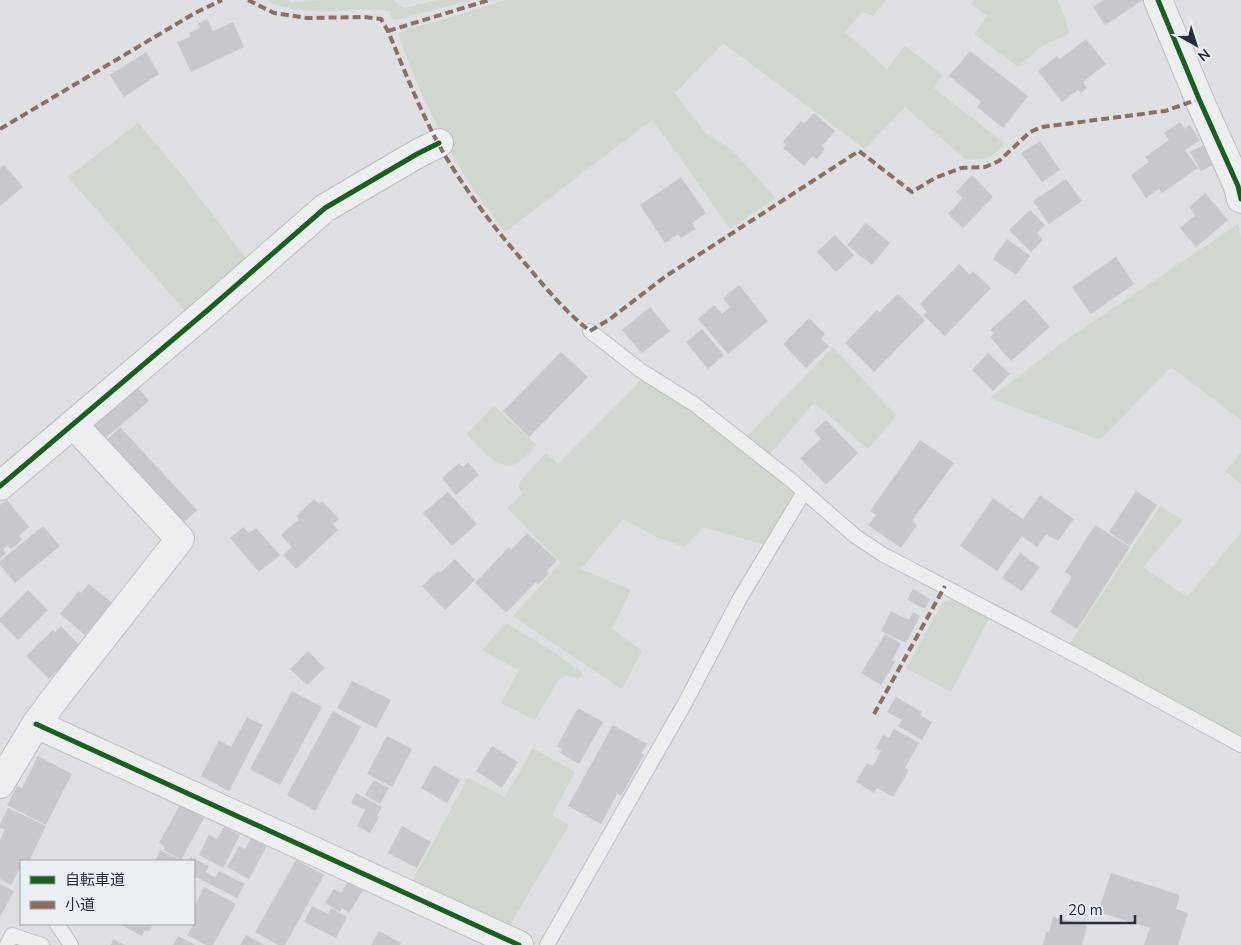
<svg xmlns="http://www.w3.org/2000/svg" width="1241" height="945" font-family="'Nunito Sans','Noto Sans JP',sans-serif">
<style>
.green{fill:#cfd7ce}
.building{fill:#c6c8cb}
.lines{fill:none;stroke-linecap:round;stroke-linejoin:round}
.service-casing{stroke:#bcbec1;stroke-width:16}
.minor-casing{stroke:#bcbec1;stroke-width:30}
.service{stroke:#edeef0;stroke-width:14}
.minor{stroke:#edeef0;stroke-width:28}
.quiet{stroke:#8d6e63;stroke-width:4;stroke-dasharray:8 4;stroke-linecap:butt}
.cycleway-casing{stroke:#ebeff3;stroke-width:8}
.cycleway{stroke:#1b5e20;stroke-width:5}
</style>
<rect width="100%" height="100%" fill="#dee0e3"/>
<g class="green">
<path d="M265 0H287L291 2 324 0H393L400 6 405 8 437 0H473L395 20 392 19 390 11C349 5 303 20 265 0Z"/>
<path d="M506 0H886L873 16 862 12 845 32 887 69 905 46 943 75 934 88 1005 144C988 160 989 159 965 159L905 107 865 149 723 43 675 93 705 133 732 150 776 198 730 229 679 156 652 120 505 232C490 211 472 189 459 166 435 124 414 80 398 34L402 31 406 29 435 22Z"/>
<path d="M975 0H1057L1066 20 1069 34 1042 46 1018 67 974 34 988 16 971 4Z"/>
<path d="M138 123 182 175 252 266 191 318 68 177Z"/>
<path d="M1238 224 1241 239V420L1171 367 1100 440 990 398 1070 337Z"/>
<path d="M833 347 897 416 868 449 814 403 769 455 746 437Z"/>
<path d="M644 377 693 411 794 488 795 493 768 546 703 527 685 547 659 538 623 519 581 569 631 590 612 629 642 651 622 689 513 616 561 563 507 508 523 494 519 488V484L522 479 546 453 558 464Z"/>
<path d="M494 406 537 445C531 451 519 464 512 465 495 468 478 445 467 434Z"/>
<path d="M1241 452V484L1225 471Z"/>
<path d="M1160 506 1183 520 1143 567 1187 597 1241 533V739L1069 644Z"/>
<path d="M956 598 990 616 951 692 906 668 943 602Z"/>
<path d="M506 623 549 649 583 673 580 678 566 675 558 680 535 720 501 703 519 670 482 650Z"/>
<path d="M533 748 575 772 552 815 569 825 506 932 409 887 468 778 505 797Z"/>
</g>
<g class="building">
<path d="M1103 0H1143L1105 25 1093 7Z"/>
<path d="M207 19 213 31 233 22 244 47 191 72 177 42 190 37 189 33 200 28 198 24Z"/>
<path d="M1086 39 1106 64 1083 82 1087 88 1081 93 1078 90 1062 102 1038 71 1057 56 1060 59Z"/>
<path d="M970 51 1028 96 1003 128 977 107 981 102 949 76Z"/>
<path d="M146 52 159 74 124 97 110 75Z"/>
<path d="M814 113 835 131 822 146 825 149 817 159 812 156 804 166 783 148 786 145 783 142 801 121 804 124Z"/>
<path d="M1180 122 1185 129 1190 125 1200 140 1185 150 1198 168 1162 193 1159 189 1146 198 1131 175 1149 162 1145 157 1169 140 1164 133Z"/>
<path d="M1040 141 1060 170 1042 182 1021 153Z"/>
<path d="M1207 143 1218 162 1201 171 1190 152Z"/>
<path d="M4 165 23 187 0 206V168Z"/>
<path d="M972 175 993 197 963 228 948 214 963 198 956 192Z"/>
<path d="M681 177 706 213 692 223 696 229 681 238 678 234 665 243 640 205Z"/>
<path d="M1066 179 1082 201 1049 224 1033 201Z"/>
<path d="M1205 193 1228 220 1196 247 1180 228 1195 215 1189 207Z"/>
<path d="M1030 210 1045 225 1037 233 1043 240 1031 252 1009 230Z"/>
<path d="M866 223 890 243 872 265 847 245Z"/>
<path d="M835 235 854 255 836 272 817 252Z"/>
<path d="M1007 239 1030 256 1016 275 993 259Z"/>
<path d="M1116 257 1134 284 1091 314 1072 287Z"/>
<path d="M959 264 970 275 973 271 991 288 945 336 923 315 927 312 920 304Z"/>
<path d="M739 285 768 321 728 354 698 319 714 305 722 314 730 307 723 298Z"/>
<path d="M898 294 925 320 874 372 845 343 877 310 879 312Z"/>
<path d="M1025 299 1050 327 1011 361 990 337 994 333 990 330Z"/>
<path d="M650 307 670 331 642 353 622 330Z"/>
<path d="M809 318 825 334 821 339 829 346 806 368 783 344Z"/>
<path d="M702 329 724 355 708 369 686 342Z"/>
<path d="M561 352 588 377 529 437 503 411Z"/>
<path d="M988 353 1010 374 993 391 972 370Z"/>
<path d="M135 384 149 401 103 440 88 423Z"/>
<path d="M826 420 858 453 826 485 800 458 821 439 814 431Z"/>
<path d="M120 427 197 510 181 525 104 443Z"/>
<path d="M920 440 954 463 912 521 917 525 901 548 868 525 876 515 870 511Z"/>
<path d="M468 462 479 475 456 495 442 478 459 463 463 467Z"/>
<path d="M1136 491 1157 505 1130 546 1109 532Z"/>
<path d="M448 492 477 524 452 546 423 513Z"/>
<path d="M1040 495 1074 519 1058 541 1046 534 1037 547 1022 536 997 571 960 546 993 498 1023 519Z"/>
<path d="M314 499 319 504 322 501 339 519 333 524 338 530 296 569 283 555 292 547 281 535 299 519 296 516Z"/>
<path d="M7 500 29 527 19 536 22 540 11 549 8 545 3 550 6 553 0 558V505Z"/>
<path d="M1095 525 1130 547 1077 629 1050 612 1072 577 1065 572Z"/>
<path d="M43 526 60 546 15 583 0 565V561Z"/>
<path d="M243 527 249 533 256 528 280 555 259 572 230 538Z"/>
<path d="M527 533 557 560 547 571 549 573 538 585 536 582 506 613 475 583 509 547 511 550Z"/>
<path d="M1020 553 1040 567 1022 591 1002 578Z"/>
<path d="M455 559 475 580 445 610 422 586 438 571 440 573Z"/>
<path d="M89 584 115 605 98 626 95 623 85 635 60 614 79 591 81 593Z"/>
<path d="M913 589 930 599 925 609 907 600Z"/>
<path d="M28 590 48 610 18 640 0 622V618Z"/>
<path d="M891 611 909 620 913 612 920 616 906 643 881 631Z"/>
<path d="M61 626 81 647 49 679 26 656 53 630 55 632Z"/>
<path d="M885 634 901 644 892 660 895 662 881 685 861 673Z"/>
<path d="M308 651 325 668 307 685 290 669Z"/>
<path d="M352 681 391 700 376 728 337 708Z"/>
<path d="M292 691 322 707 280 785 250 769Z"/>
<path d="M896 697 922 712 920 715 932 722 922 740 898 726 902 720 887 712Z"/>
<path d="M578 708 603 722 579 764 560 753 562 749 557 746Z"/>
<path d="M333 711 361 727 315 811 287 795Z"/>
<path d="M247 717 263 725 229 791 201 776 219 740 231 747Z"/>
<path d="M613 725 647 744 641 753 644 755 621 796 617 794 601 824 568 806Z"/>
<path d="M894 729 919 743 905 768 909 770 893 797 877 788 874 793 856 782 867 763 873 766 881 751 876 748 883 735 889 738Z"/>
<path d="M387 736 412 749 392 787 367 774Z"/>
<path d="M492 746 518 762 502 788 476 771Z"/>
<path d="M38 756 72 774 46 825 7 805 17 786 22 788Z"/>
<path d="M434 765 460 780 447 803 421 788Z"/>
<path d="M374 780 389 788 380 804 365 795Z"/>
<path d="M356 793 382 807 377 816 379 817 370 833 357 826 365 810 351 803Z"/>
<path d="M180 805 204 818 181 860 163 850 165 847 159 843Z"/>
<path d="M8 808 46 826 29 861H21V869L20 868 11 885 0 879V840L5 830 0 828V824Z"/>
<path d="M402 826 431 842 417 868 388 853Z"/>
<path d="M224 827 240 835 223 868 199 855 209 835 217 839Z"/>
<path d="M254 833 269 842 249 879 227 867 239 846 245 849Z"/>
<path d="M160 850 182 861H155Z"/>
<path d="M191 857 209 866 206 872 215 877 219 871 245 884 237 898 194 876V861H189Z"/>
<path d="M296 860 324 875 285 945H278L255 932Z"/>
<path d="M1111 873 1180 895 1176 909 1188 913 1178 945H1144L1150 928 1098 912Z"/>
<path d="M350 878 365 887 349 913 342 908 340 912 325 903 334 889 341 893Z"/>
<path d="M0 884 14 891 0 917Z"/>
<path d="M204 887 236 904 213 945H206L187 935 194 924V907Z"/>
<path d="M312 906 328 914 331 908 347 917 336 938 304 922Z"/>
<path d="M1053 917 1087 925 1082 945H1043L1046 932H1049Z"/>
<path d="M124 924H153L149 932 145 930 142 936 123 926Z"/>
<path d="M379 931 401 943 400 945H371Z"/>
<path d="M246 935 264 945H240Z"/>
<path d="M178 936 195 945H173Z"/>
<path d="M113 939 125 945H111Z"/>
</g>
<g class="lines">
<g class="service-casing">
<g id="service">
<path d="M590 331 640 370 694 404 792 481 855 536 882 554 1079 657 1241 745"/>
<path d="M57 924 71 945"/>
<path d="M7 945 12 935 42 945"/>
<path d="M547 945 685 703 740 598 804 492"/>
</g>
</g>
<g class="minor-casing">
<g id="minor">
<path d="M1158 0 1199 99 1238 186 1241 199"/>
<path d="M0 486 209 309 325 208 417 154 439 143"/>
<path d="M36 724 519 945"/>
<path d="M0 784 36 724 60 692 180 539 73 424"/>
</g>
</g>
<use href="#service" class="service"/>
<use href="#minor" class="minor"/>
<g class="quiet">
<path d="M248 0 274 13 307 18 364 17 381 19 388 31C406 74 423 119 447 159 471 198 499 234 529 268 548 291 567 313 590 331L610 319 666 276 859 151 912 192 935 178 961 168 985 167 999 161 1030 132 1042 127 1165 111 1199 99"/>
<path d="M388 31 489 0"/>
<path d="M0 129 195 13 222 0"/>
<path d="M874 714 945 586"/>
</g>
<g class="cycleway-casing">
<g id="cycleway">
<path d="M1158 0 1199 99 1238 186 1241 199"/>
<path d="M0 486 209 309 325 208 417 154 439 143"/>
<path d="M36 724 519 945"/>
</g>
</g>
<use href="#cycleway" class="cycleway"/>
</g>
<rect x="20" y="860" width="175" height="65" fill="#ebeff3" stroke="#9ca2a9"/>
<rect x="30" y="876" width="25" height="8" fill="#1b5e20" stroke="#9ca2a9"/>
<text x="65" y="885" font-size="15" fill="#262f3b">自転車道</text>
<rect x="30" y="901" width="25" height="8" fill="#8d6e63" stroke="#9ca2a9"/>
<text x="65" y="910" font-size="15" fill="#262f3b">小道</text>
<g transform="translate(1196 45) rotate(141)" stroke="#ebeff3" stroke-width="4" paint-order="stroke">
<path d="M0-4L9 19L0 12L-9 19Z" fill="#262f3b"/>
<text y="-8" font-size="14" font-weight="bold" text-anchor="middle" fill="#262f3b">N</text>
</g>
<path d="M1061 915v8h74v-8" fill="none" stroke="#262f3b" stroke-width="2.5"/>
<text x="1068" y="915" font-size="15" fill="#262f3b" stroke="#ebeff3" stroke-width="4" paint-order="stroke">20 m</text>
</svg>
